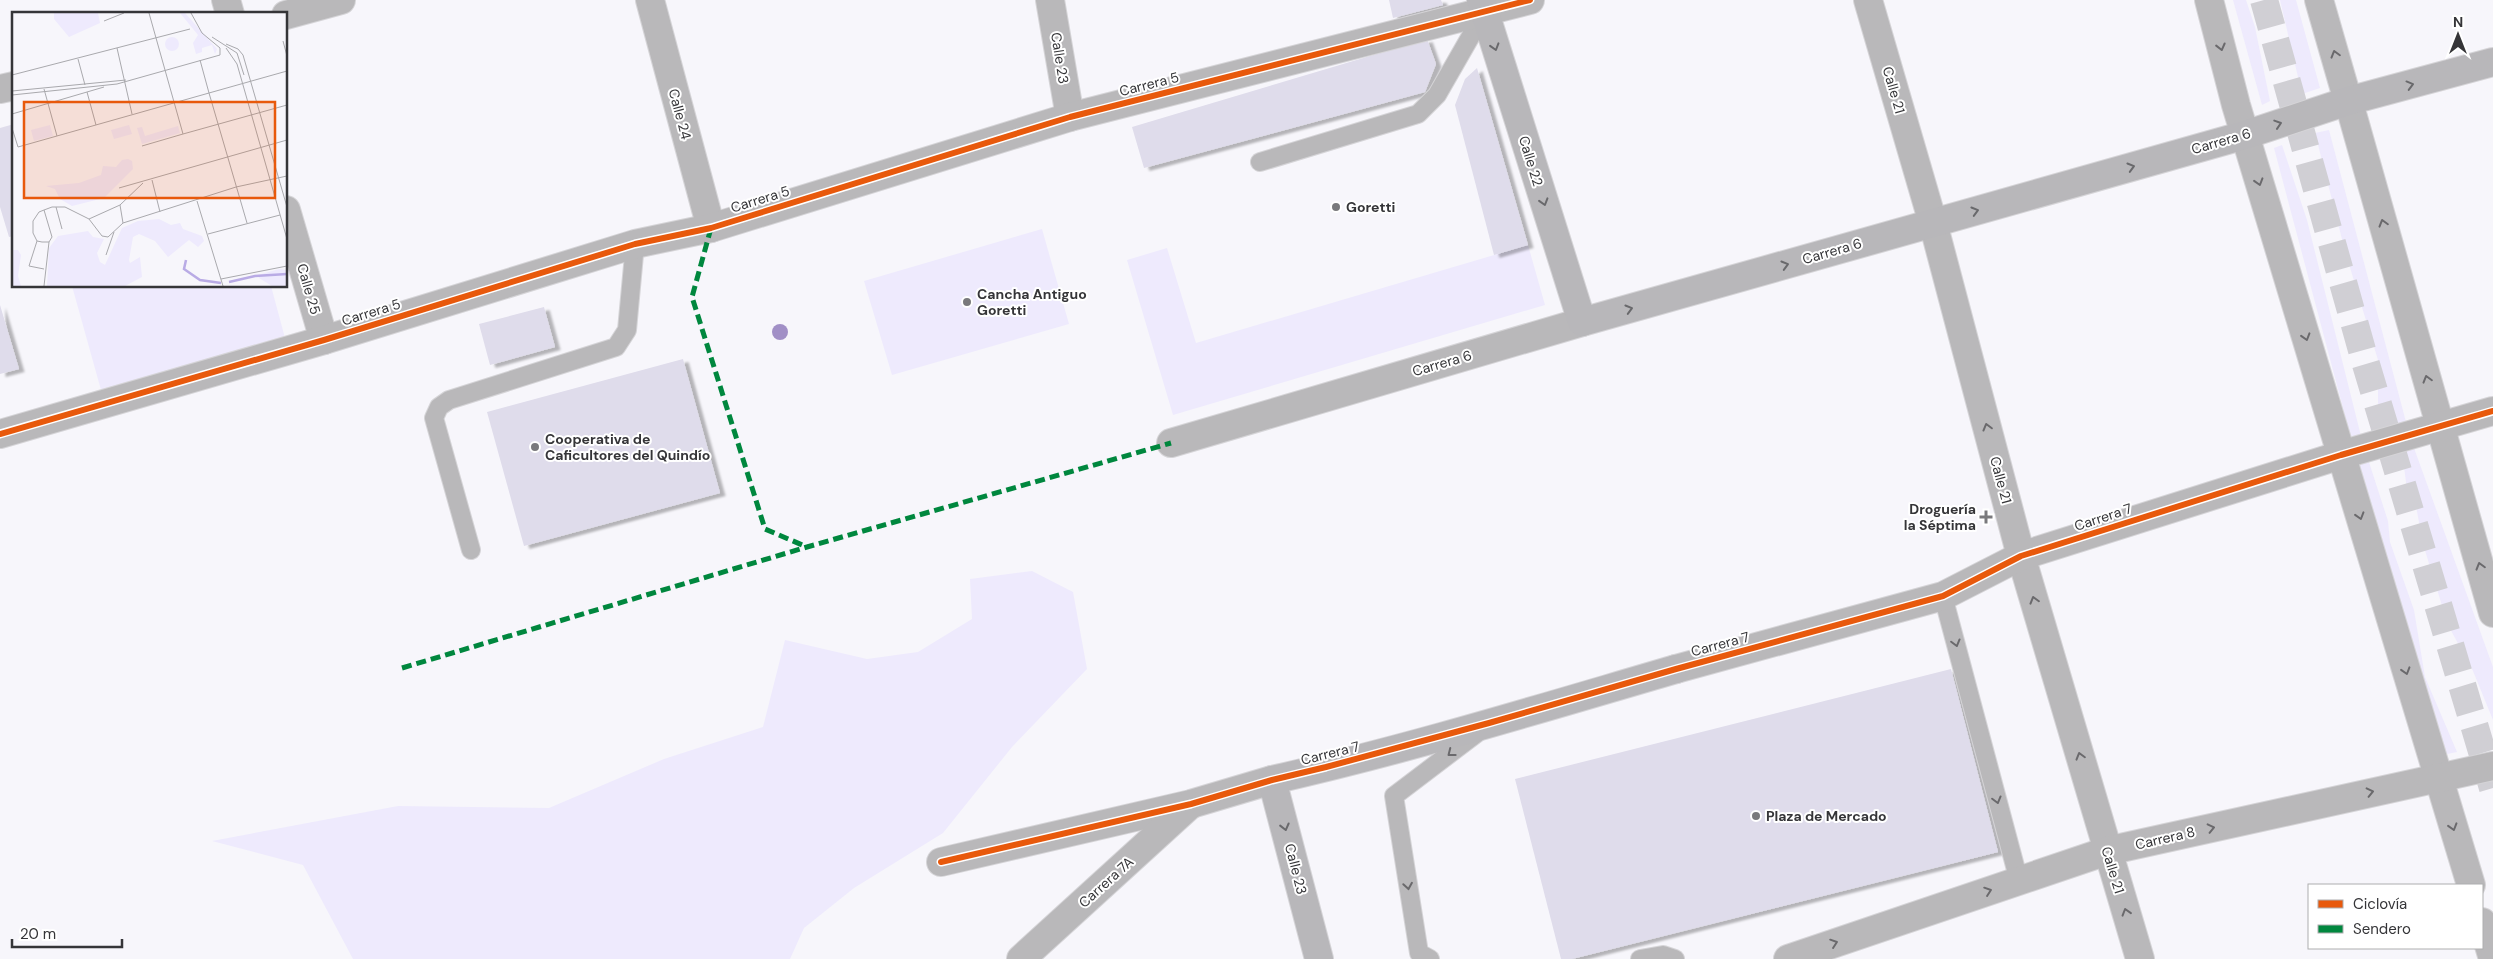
<svg xmlns="http://www.w3.org/2000/svg" width="2493" height="959" font-family="'DM Sans',sans-serif">
<style>
.green{fill:#eeeafd}
.building{fill:#dfdceb;filter:url(#shadow)}
.lines{fill:none;stroke-linecap:round;stroke-linejoin:round}
.primary-tunnel{stroke:#d0cfd4;stroke-width:28;stroke-dasharray:28 14;stroke-linecap:butt}
.lane-casing{stroke:#d5d4d7;stroke-width:20}
.street-casing{stroke:#d5d4d7;stroke-width:30}
.secondary-casing{stroke:#d5d4d7;stroke-width:30}
.lane{stroke:#b9b8ba;stroke-width:18}
.street{stroke:#b9b8ba;stroke-width:28}
.secondary{stroke:#b8b7ba;stroke-width:28}
.quiet{stroke:#00873e;stroke-width:5;stroke-dasharray:10 5;stroke-linecap:butt}
.cycleway-casing{stroke:#fff;stroke-width:9}
.cycleway{stroke:#e8590c;stroke-width:6}
.tree{fill:#a18fc6}
.oneway{stroke:#69696c}
.oneway2{stroke:#6a696c}
.poi-dot{fill:#79797c;stroke:#fff;stroke-width:2}
.labels{text-anchor:middle;stroke-width:4;stroke-linejoin:round;paint-order:stroke}
.street-label{font-size:14px;fill:#353538;stroke:#fff}
.poi-label{font-size:14px;font-weight:bold;fill:#353538;stroke:#fff;text-anchor:start}
.inset-river{fill:none;stroke:#b9abe5;stroke-width:2.5}
.inset-road{fill:none;stroke:#a9a9ad;stroke-width:1}
.view{fill:#e8590c;fill-opacity:0.15;stroke:#e8590c;stroke-width:2.5}
.inset-edge{fill:none;stroke:#353538;stroke-width:2.5}
</style>
<defs>
<filter id="shadow"><feDropShadow dx="5.5" dy="3" stdDeviation="1" flood-color="#0004"/></filter>
</defs>
<rect width="100%" height="100%" fill="#f7f6fb"/>
<g class="green">
<path d="M2233 0H2246L2255 27 2270 101 2262 105Z"/>
<path d="M2280 0H2296L2320 88 2302 94Z"/>
<path d="M2329 130 2406 422 2395 425 2378 404V360L2345 251 2315 133Z"/>
<path d="M2282 145 2307 220 2361 436 2351 438 2274 148Z"/>
<path d="M1042 229 1069 324 892 375 864 281Z"/>
<path d="M1528 245 1545 305 1173 415 1127 260 1167 248 1196 343Z"/>
<path d="M72 286H271L285 338 101 390Z"/>
<path d="M2414 448 2493 667V720L2473 671 2448 625 2423 544 2414 495 2407 490 2402 451Z"/>
<path d="M2368 459 2388 521 2390 542 2414 610 2425 677 2457 752 2442 755 2359 463Z"/>
<path d="M1032 571 1073 592 1087 669 1012 747 943 833 854 888 804 928 790 959H353L303 865 212 841 398 806 549 808 664 759 763 727 785 640 867 659 918 652 972 619 970 579Z"/>
</g>
<g class="building">
<path d="M1389 0H1441L1443 5 1393 18Z"/>
<path d="M1427 39 1436 64 1425 92 1144 168 1132 127Z"/>
<path d="M1477 68 1528 245 1494 255 1455 105 1465 79Z"/>
<path d="M14 124V236L9 237 0 207V128Z"/>
<path d="M0 305 19 369 0 374Z"/>
<path d="M544 307 555 347 490 365 479 324Z"/>
<path d="M683 359 720 493 524 546 487 412Z"/>
<path d="M1951 669 1998 852 1572 959H1561L1515 779Z"/>
</g>
<g class="lines">
<path class="primary-tunnel" d="M2264 0 2365 361 2493 788"/>
<g class="lane-casing">
<g id="lane">
<path d="M1260 162 1418 114 1437 95 1484 13"/>
<path d="M471 550 434 418 439 407 449 400 616 347 627 330 635 244"/>
<path d="M1943 596 2019 881"/>
<path d="M1430 959 1419 953 1394 796 1477 733"/>
<path d="M1640 959 1663 955 1675 959"/>
</g>
</g>
<g class="street-casing">
<g id="street">
<path d="M226 0 230 14"/>
<path d="M650 0 711 228"/>
<path d="M1050 0 1070 117"/>
<path d="M1868 0 1933 223 2021 556 2140 959"/>
<path d="M2209 0 2236 105 2471 885"/>
<path d="M2319 0 2348 101"/>
<path d="M286 15 341 0"/>
<path d="M0 89 14 86"/>
<path d="M2353 117 2493 613"/>
<path d="M286 210 324 340"/>
<path d="M0 434 324 340 635 244 711 228 1070 117 1530 0"/>
<path d="M1171 443 1582 322"/>
<path d="M1676 669 1943 596 2021 556 2341 455 2493 411"/>
<path d="M941 862 1191 804 1272 780"/>
<path d="M2482 922 2493 959"/>
<path d="M1021 959 1190 805"/>
<path d="M1788 959 2107 851 2493 766"/>
</g>
</g>
<g class="secondary-casing">
<g id="secondary">
<path d="M1481 0 1582 322 2245 135 2348 101 2493 62"/>
<path d="M1319 959 1272 780C1409 749 1542 708 1676 669"/>
</g>
</g>
<use href="#lane" class="lane"/>
<use href="#street" class="street"/>
<use href="#secondary" class="secondary"/>
<g class="quiet">
<path d="M711 228 692 297 765 529 807 547"/>
<path d="M402 668 807 547 1171 443"/>
</g>
<g class="cycleway-casing">
<g id="cycleway">
<path d="M0 434 324 340 635 244 711 228 1070 117 1530 0"/>
<path d="M941 862 1191 804 1272 780 1326 767 1489 723 1676 669 1943 596 2021 556 2341 455 2493 411"/>
</g>
</g>
<use href="#cycleway" class="cycleway"/>
</g>
<circle class="tree" cx="780" cy="332" r="8"/>
<defs><path id="oneway-chevron" d="M-2-3.5L2.5 0L-2 3.5" fill="none" stroke-width="1.6" stroke-linecap="round" stroke-linejoin="round" transform="scale(1.25)"/></defs>
<g class="oneway">
<use href="#oneway-chevron" transform="translate(1495 47) rotate(73)"/>
<use href="#oneway-chevron" transform="translate(2410 85) rotate(-15)"/>
<use href="#oneway-chevron" transform="translate(2278 124) rotate(-18)"/>
<use href="#oneway-chevron" transform="translate(2131 167) rotate(-16)"/>
<use href="#oneway-chevron" transform="translate(1544 202) rotate(73)"/>
<use href="#oneway-chevron" transform="translate(1975 211) rotate(-16)"/>
<use href="#oneway-chevron" transform="translate(1785 265) rotate(-16)"/>
<use href="#oneway-chevron" transform="translate(1629 309) rotate(-16)"/>
<use href="#oneway-chevron" transform="translate(1285 827) rotate(76)"/>
</g>
<g class="oneway2">
<use href="#oneway-chevron" transform="translate(2221 47) rotate(76)"/>
<use href="#oneway-chevron" transform="translate(2335 54) rotate(-106)"/>
<use href="#oneway-chevron" transform="translate(2259 182) rotate(73)"/>
<use href="#oneway-chevron" transform="translate(2383 223) rotate(-106)"/>
<use href="#oneway-chevron" transform="translate(2306 337) rotate(73)"/>
<use href="#oneway-chevron" transform="translate(2427 379) rotate(-106)"/>
<use href="#oneway-chevron" transform="translate(1987 427) rotate(-105)"/>
<use href="#oneway-chevron" transform="translate(2360 516) rotate(73)"/>
<use href="#oneway-chevron" transform="translate(2480 566) rotate(-106)"/>
<use href="#oneway-chevron" transform="translate(2034 600) rotate(-106)"/>
<use href="#oneway-chevron" transform="translate(1956 643) rotate(75)"/>
<use href="#oneway-chevron" transform="translate(2406 671) rotate(73)"/>
<use href="#oneway-chevron" transform="translate(1451 753) rotate(142)"/>
<use href="#oneway-chevron" transform="translate(2080 756) rotate(-106)"/>
<use href="#oneway-chevron" transform="translate(2370 792) rotate(-13)"/>
<use href="#oneway-chevron" transform="translate(1997 800) rotate(75)"/>
<use href="#oneway-chevron" transform="translate(2453 827) rotate(73)"/>
<use href="#oneway-chevron" transform="translate(2211 828) rotate(-13)"/>
<use href="#oneway-chevron" transform="translate(1408 886) rotate(81)"/>
<use href="#oneway-chevron" transform="translate(1988 891) rotate(-19)"/>
<use href="#oneway-chevron" transform="translate(2126 912) rotate(-107)"/>
<use href="#oneway-chevron" transform="translate(1834 943) rotate(-19)"/>
</g>
<g class="poi-dot">
<circle cx="1336" cy="207" r="5"/>
<circle cx="967" cy="302" r="5"/>
<circle cx="535" cy="447" r="5"/>
<path d="M1983.5 509.5h5v5h5v5h-5v5h-5v-5h-5v-5h5z"/>
<circle cx="1756" cy="816" r="5"/>
</g>
<g class="labels">
<g class="street-label">
<text transform="translate(1060 58) rotate(81)" y="5">Calle 23</text>
<text transform="translate(1149 84) rotate(-14)" y="5">Carrera 5</text>
<text transform="translate(1894 90) rotate(74)" y="5">Calle 21</text>
<text transform="translate(680 114) rotate(75)" y="5">Calle 24</text>
<text transform="translate(2221 141) rotate(-16)" y="5">Carrera 6</text>
<text transform="translate(1531 161) rotate(73)" y="5">Calle 22</text>
<text transform="translate(760 199) rotate(-17)" y="5">Carrera 5</text>
<text transform="translate(1832 251) rotate(-16)" y="5">Carrera 6</text>
<text transform="translate(309 289) rotate(74)" y="5">Calle 25</text>
<text transform="translate(371 312) rotate(-17)" y="5">Carrera 5</text>
<text transform="translate(1442 363) rotate(-16)" y="5">Carrera 6</text>
<text transform="translate(2001 480) rotate(75)" y="5">Calle 21</text>
<text transform="translate(2103 517) rotate(-18)" y="5">Carrera 7</text>
<text transform="translate(1720 644) rotate(-15)" y="5">Carrera 7</text>
<text transform="translate(1330 753) rotate(-14)" y="5">Carrera 7</text>
<text transform="translate(2165 838) rotate(-13)" y="5">Carrera 8</text>
<text transform="translate(1296 869) rotate(76)" y="5">Calle 23</text>
<text transform="translate(2113 870) rotate(73)" y="5">Calle 21</text>
<text transform="translate(1106 882) rotate(-42)" y="5">Carrera 7A</text>
</g>
<g class="poi-label">
<text x="1346" y="212">Goretti</text>
<text x="977" y="299">Cancha Antiguo<tspan x="977" dy="16">Goretti</tspan></text>
<text x="545" y="444">Cooperativa de<tspan x="545" dy="16">Caficultores del Quindío</tspan></text>
<text x="1976" y="514" text-anchor="end">Droguería<tspan x="1976" dy="16">la Séptima</tspan></text>
<text x="1766" y="821">Plaza de Mercado</text>
</g>
</g>
<g transform="translate(12 12)">
<rect width="275" height="275" fill="#f7f6fb"/>
<path d="M42 1H86L88 11 57 25 42 7ZM168 1H173L205 37 203 42 200 33 190 36V40L184 42 181 31 186 23ZM153 32a7 7 0 1 1 14 0a7 7 0 1 1-14 0ZM38 113 41 124 22 129 19 118ZM117 113 120 122 102 127 99 118ZM166 114 168 121 130 132 125 116 130 115 133 124ZM116 147 120 149 121 157 92 186 60 194 48 187 43 177 34 174 67 171 89 163 91 154 104 155 110 148ZM147 207 159 213 168 211 171 217 190 224 192 229 186 235 177 228 156 245 143 229 127 222 121 225 117 248 118 251 128 245 130 265 113 274H35L37 236 46 224 76 219 81 225 92 227 85 241 88 250 93 253 110 216 126 209ZM0 238H6L9 243 6 264 9 274H0ZM267 257 275 258V274H260L247 266 246 263Z" fill="#eeeafd"/>
<path class="inset-river" d="M174 248 172 257 188 268 209 271M217 270 243 264 275 262"/>
<path class="inset-road" d="M137 1 153 58M92 9 112 1M200 25 225 41 232 63M271 29 275 44M214 32 226 37 231 43 275 195M105 36 120 102M214 36 225 52 275 227M66 47 73 73M188 48 197 81 275 59M153 58 171 122 275 93M0 63 178 17M32 77 45 124M0 79 114 68M75 80 84 113M0 83 105 72 208 43V36L190 21 179 1M0 102 92 75M0 116 6 135 197 81 235 211M130 134 171 122M140 168 148 200M107 176 275 128M185 189 211 274M108 193 111 211M44 195 50 217M32 198 40 225 37 230H30L25 229 21 221V209L27 200 32 198 40 195H53L77 207M77 207 90 224 96 225 111 211 224 175 275 164M77 207 108 193 131 171M196 222 268 203M25 229 17 254 32 257M94 243 102 220M209 267 275 254M32 274 37 230"/>
<path class="view" d="M12 90H263V186H12Z"/>
<rect width="275" height="275" class="inset-edge"/>
</g>
<rect x="2308" y="884" width="175" height="65" fill="#ffffff" stroke="#aeaeaf"/>
<rect x="2318" y="900" width="25" height="8" fill="#e8590c" stroke="#aeaeaf"/>
<text x="2353" y="909" font-size="15" fill="#353538">Ciclovía</text>
<rect x="2318" y="925" width="25" height="8" fill="#00873e" stroke="#aeaeaf"/>
<text x="2353" y="934" font-size="15" fill="#353538">Sendero</text>
<g transform="translate(2458 35)" stroke="#ffffff" stroke-width="4" paint-order="stroke">
<path d="M0-4L9 19L0 12L-9 19Z" fill="#353538"/>
<text y="-8" font-size="14" font-weight="bold" text-anchor="middle" fill="#353538">N</text>
</g>
<path d="M12 939v8h110v-8" fill="none" stroke="#353538" stroke-width="2.5"/>
<text x="20" y="939" font-size="15" fill="#353538" stroke="#ffffff" stroke-width="4" paint-order="stroke">20 m</text>
</svg>
